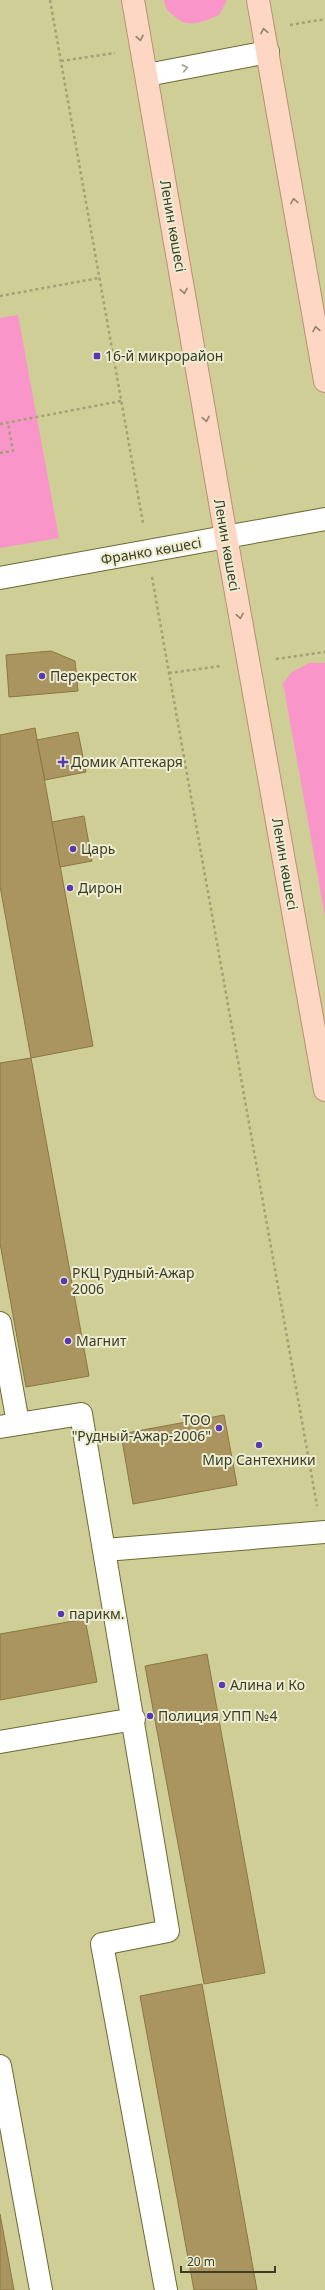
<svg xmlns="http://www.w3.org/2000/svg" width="325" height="2290" font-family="'Noto Sans',sans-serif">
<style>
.grass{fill:#fa95c9}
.building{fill:#aa9561;stroke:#8b7743}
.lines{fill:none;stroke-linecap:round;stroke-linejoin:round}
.minor-casing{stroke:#6b6a35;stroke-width:24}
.major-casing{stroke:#b89073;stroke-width:24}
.path{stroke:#a2a274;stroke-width:2.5;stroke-dasharray:3 3;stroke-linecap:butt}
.minor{stroke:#fff;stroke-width:22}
.major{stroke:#fdd7c4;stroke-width:22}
.oneway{stroke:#93826d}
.oneway2{stroke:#9e9e92}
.poi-dot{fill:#573ab2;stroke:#ecedd1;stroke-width:1.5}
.labels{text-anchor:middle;stroke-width:4;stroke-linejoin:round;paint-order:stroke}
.street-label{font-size:14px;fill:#3d3d26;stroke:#ecedd1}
.poi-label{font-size:14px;fill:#3d3d26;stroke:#ecedd1;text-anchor:start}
</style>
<rect width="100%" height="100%" fill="#cece96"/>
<g class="grass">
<path d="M164 0H227L219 15C202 22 188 29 174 16 167 10 165 8 164 0Z"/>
<path d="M18 315 59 538 0 548V318Z"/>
<path d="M309 663H325V916L283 683 292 672Z"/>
</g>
<g class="building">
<path d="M51 651 75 661 78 691 9 697 6 655Z"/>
<path d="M35 728 93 1046 31 1058 0 886V735Z"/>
<path d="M78 732 86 772 45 780 37 740Z"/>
<path d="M84 816 92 861 60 867 52 822Z"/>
<path d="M31 1058 89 1376 26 1387 0 1243V1063Z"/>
<path d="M224 1415 237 1485 133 1504 121 1434Z"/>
<path d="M85 1619 97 1682 0 1700V1634Z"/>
<path d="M207 1654 265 1973 204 1984 145 1666Z"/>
<path d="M202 1984 257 2290H194L140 1996Z"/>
<path d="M0 2214 14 2290H0Z"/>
</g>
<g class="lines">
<g class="minor-casing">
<g id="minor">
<path d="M147 75 268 52"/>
<path d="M0 578 325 519"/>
<path d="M0 1323 18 1423"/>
<path d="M0 1427 81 1414 168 1931 102 1944 166 2290"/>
<path d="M105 1550 325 1532"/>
<path d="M0 1742 134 1719"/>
<path d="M0 2066 41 2290"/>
</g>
</g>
<g class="major-casing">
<g id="major">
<path d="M133 0 226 537 325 1090"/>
<path d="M258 0 325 381"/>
</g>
</g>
<g class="path">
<path d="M50 0 143 523"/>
<path d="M290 25 325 19"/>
<path d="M61 61 115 53"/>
<path d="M0 296 99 278"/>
<path d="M0 424 121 401"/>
<path d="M0 453 13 451 8 423"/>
<path d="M152 577 317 1506"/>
<path d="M276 659 325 652"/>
<path d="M169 673 221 666"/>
</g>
<use href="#minor" class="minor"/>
<use href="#major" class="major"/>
</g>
<defs><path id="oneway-chevron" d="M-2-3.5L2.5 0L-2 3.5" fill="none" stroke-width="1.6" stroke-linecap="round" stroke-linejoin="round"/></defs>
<g class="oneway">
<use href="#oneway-chevron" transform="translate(264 31) rotate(-100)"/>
<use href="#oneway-chevron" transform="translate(140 38) rotate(80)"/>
<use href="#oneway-chevron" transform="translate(294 201) rotate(-100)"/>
<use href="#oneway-chevron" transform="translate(184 291) rotate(80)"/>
<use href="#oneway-chevron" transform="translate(316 329) rotate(-100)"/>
<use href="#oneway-chevron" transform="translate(206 419) rotate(80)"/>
<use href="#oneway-chevron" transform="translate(240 616) rotate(80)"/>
</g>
<use class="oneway2" href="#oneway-chevron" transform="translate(185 68) rotate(-11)"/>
<g class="poi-dot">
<rect x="93" y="352" width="8" height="8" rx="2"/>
<circle cx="42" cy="676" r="4"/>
<path d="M61 756h4v4h4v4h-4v4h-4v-4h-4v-4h4z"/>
<circle cx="73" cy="849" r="4"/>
<circle cx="70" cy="888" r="4"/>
<circle cx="64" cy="1281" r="4"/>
<circle cx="68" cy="1341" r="4"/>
<circle cx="219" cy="1428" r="4"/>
<circle cx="259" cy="1445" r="4"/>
<circle cx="61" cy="1614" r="4"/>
<circle cx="222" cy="1685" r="4"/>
<circle cx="150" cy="1716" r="4"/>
</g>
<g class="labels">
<g class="street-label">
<text transform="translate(173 226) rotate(80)" y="5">Ленин көшесі</text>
<text transform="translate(227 545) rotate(80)" y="5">Ленин көшесі</text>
<text transform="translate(151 551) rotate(-10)" y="5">Франко көшесі</text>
<text transform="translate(285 864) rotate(80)" y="5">Ленин көшесі</text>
</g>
<g class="poi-label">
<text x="105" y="361">16-й микрорайон</text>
<text x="50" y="681">Перекресток</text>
<text x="71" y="767">Домик Аптекаря</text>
<text x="81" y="854">Царь</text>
<text x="78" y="893">Дирон</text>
<text x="72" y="1278">РКЦ Рудный-Ажар<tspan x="72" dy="16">2006</tspan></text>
<text x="76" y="1346">Магнит</text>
<text x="211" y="1425" text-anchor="end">ТОО<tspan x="211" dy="16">"Рудный-Ажар-2006"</tspan></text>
<text x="259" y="1465" text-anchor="middle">Мир Сантехники</text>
<text x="69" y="1619">парикм.</text>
<text x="230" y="1690">Алина и Ко</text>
<text x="158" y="1721">Полиция УПП №4</text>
</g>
</g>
<path d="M181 2266v6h94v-6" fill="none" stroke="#3d3d26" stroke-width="2"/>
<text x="187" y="2266" font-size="12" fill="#3d3d26" stroke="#ecedd1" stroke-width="3" paint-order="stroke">20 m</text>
</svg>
